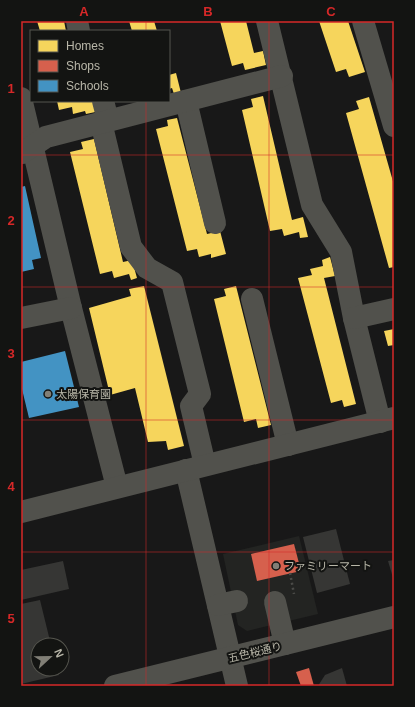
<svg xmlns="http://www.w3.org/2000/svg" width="415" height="707" font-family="Helvetica,'Noto Sans JP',sans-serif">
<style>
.built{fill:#232422}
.homes{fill:#f6d55c}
.shops{fill:#d6604d}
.schools{fill:#4393c3}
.building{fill:#363634}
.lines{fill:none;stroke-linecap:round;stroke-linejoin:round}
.path{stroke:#4b4b48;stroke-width:2.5;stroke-dasharray:2 3;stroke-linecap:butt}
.minor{stroke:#51514c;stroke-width:22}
.grid{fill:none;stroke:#d62828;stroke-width:1;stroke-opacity:0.55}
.poi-dot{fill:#817f76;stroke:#131412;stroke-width:1.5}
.labels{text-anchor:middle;stroke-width:4;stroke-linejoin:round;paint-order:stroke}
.poi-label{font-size:11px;fill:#b9b7a9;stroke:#131412;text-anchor:start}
.street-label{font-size:11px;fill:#b9b7a9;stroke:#131412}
.neatline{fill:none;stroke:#d62828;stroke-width:1.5}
.grid-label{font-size:13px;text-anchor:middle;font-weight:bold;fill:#d62828}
</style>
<rect width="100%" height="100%" fill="#181818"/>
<path class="built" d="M299 536 318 614 247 631 238 625 223 554Z"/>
<g class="homes">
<path d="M37 21H64L66 31H40Z"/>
<path d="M129 21H154L157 31H132Z"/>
<path d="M220 21H246L254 53 263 51 266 65 245 70 243 63 232 66Z"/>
<path d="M319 21H348L365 72 349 77 346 69 336 72Z"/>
<path d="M176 73 181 93 174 94 172 88 169 89V75Z"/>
<path d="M263 96 292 220 303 217 308 237 300 238 299 232 284 236 282 229 270 231 242 110 253 107 251 99Z"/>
<path d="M369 97 394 185V267L389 268 346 113 359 109 356 101Z"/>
<path d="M57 101H97L100 111 86 114 85 111 73 114 72 107 59 110Z"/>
<path d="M177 118 207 234 220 231 226 254 211 258V254L199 257 197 249 187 251 156 129 168 126 167 120Z"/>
<path d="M94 139 123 262 132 260 137 278 131 280 129 274 114 278 112 271 100 274 70 152 83 149 81 142Z"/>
<path d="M330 257 335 276 324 278 356 404 344 407 342 400 331 403 298 278 312 275 310 269 323 266 322 260Z"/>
<path d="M144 286 184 446 168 450 166 441 148 442 135 388 110 395 89 308 131 296 129 289Z"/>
<path d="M236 286 271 425 258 428 256 419 244 422 214 299 226 296 224 289Z"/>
<path d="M394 329V345L388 346 384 331Z"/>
</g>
<g class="shops">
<path d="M294 544 301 571 257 581 251 554Z"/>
<path d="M309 668 314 686H301L296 672Z"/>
</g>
<g class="schools">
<path d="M25 186 41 258 32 260 34 269 21 272V187Z"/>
<path d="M65 351 79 407 29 418 21 385V362Z"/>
</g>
<g class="building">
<path d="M336 529 350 584 317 593 303 537Z"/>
<path d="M394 560V581L388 561Z"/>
<path d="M63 561 69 589 21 600V570Z"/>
<path d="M40 600 51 645H38V669H57L59 675 21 684V604Z"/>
<path d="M342 668 347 686H318L325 675Z"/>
</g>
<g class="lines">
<path class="path" d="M290 573 294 594"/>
<g class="minor">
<path d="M77 21 79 31"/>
<path d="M267 21 312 205 341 252 354 318 380 422"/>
<path d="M363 21 394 126"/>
<path d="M21 98 71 308 117 487"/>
<path d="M103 101 108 120"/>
<path d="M186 101 215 223"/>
<path d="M101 122 131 247 147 268 172 282 200 394 191 406 205 465"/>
<path d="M22 153 46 137 282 76"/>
<path d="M252 299 288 445"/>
<path d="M21 318 71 308"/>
<path d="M354 318 394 309"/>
<path d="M186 470 237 686"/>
<path d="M21 512 394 418"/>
<path d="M275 602 285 644"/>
<path d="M218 605 237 601"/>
<path d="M115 686 394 617"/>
</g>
</g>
<path class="grid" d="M146 21V31M269 21V686M146 101V686M21 155H394M21 287H394M21 420H394M21 552H394"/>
<g class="poi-dot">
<circle cx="48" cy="394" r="4"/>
<circle cx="276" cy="566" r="4"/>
</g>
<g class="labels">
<g class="poi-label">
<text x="56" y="398">太陽保育園</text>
<text x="284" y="570">ファミリーマート</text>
</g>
<g class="street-label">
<text transform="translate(255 652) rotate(-14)" y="4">五色桜通り</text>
</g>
</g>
<rect width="415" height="707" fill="none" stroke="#131412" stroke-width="44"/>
<rect x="30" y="30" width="140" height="72" fill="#131412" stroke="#55554e"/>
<rect x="38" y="40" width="20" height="12" fill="#f6d55c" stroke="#55554e"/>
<text x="66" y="50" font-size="12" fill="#b9b7a9">Homes</text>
<rect x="38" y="60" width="20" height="12" fill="#d6604d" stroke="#55554e"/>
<text x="66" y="70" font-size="12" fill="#b9b7a9">Shops</text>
<rect x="38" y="80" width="20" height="12" fill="#4393c3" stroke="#55554e"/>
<text x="66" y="90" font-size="12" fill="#b9b7a9">Schools</text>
<g transform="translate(50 657) rotate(68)"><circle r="19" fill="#131412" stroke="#55554e"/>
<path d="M0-3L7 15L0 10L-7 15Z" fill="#817f76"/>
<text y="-6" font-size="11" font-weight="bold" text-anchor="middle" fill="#b9b7a9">N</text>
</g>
<rect x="22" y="22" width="371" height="663" class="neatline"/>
<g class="grid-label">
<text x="84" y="16">A</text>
<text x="208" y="16">B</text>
<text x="331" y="16">C</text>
<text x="11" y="93">1</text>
<text x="11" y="225">2</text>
<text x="11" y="358">3</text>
<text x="11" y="491">4</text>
<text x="11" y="623">5</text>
</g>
</svg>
